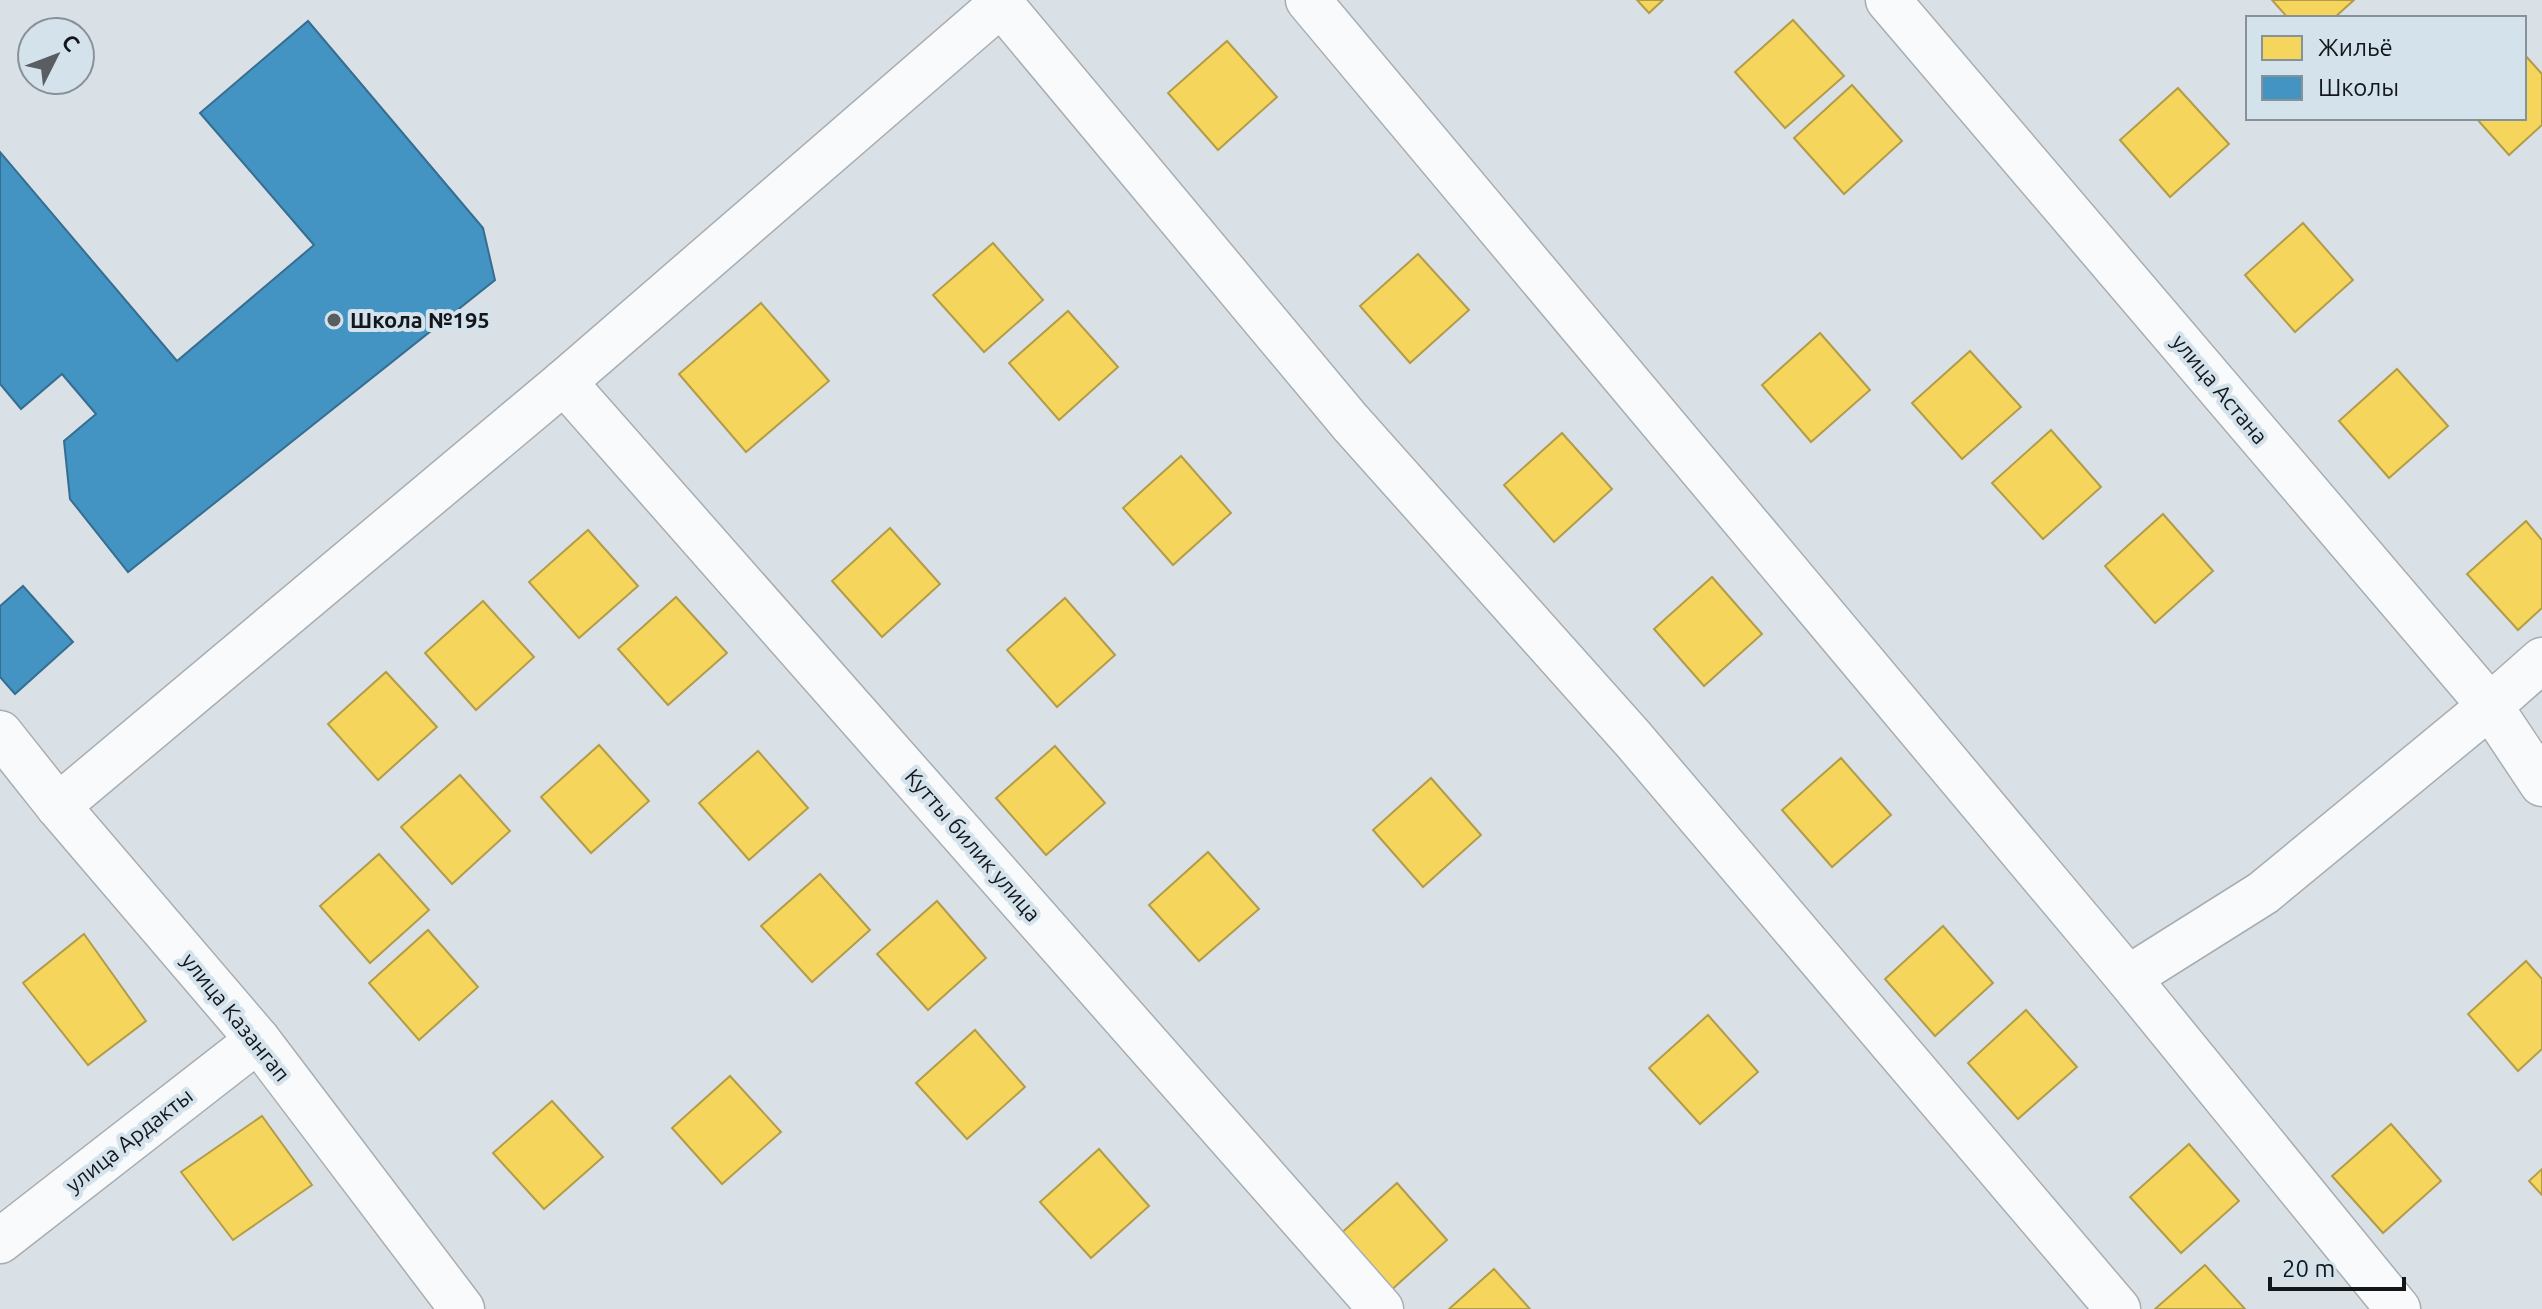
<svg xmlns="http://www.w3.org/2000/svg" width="2542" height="1309" font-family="Ubuntu,sans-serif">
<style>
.homes{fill:#f6d55c;stroke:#b29c48;stroke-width:2}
.schools{fill:#4393c3;stroke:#356e91;stroke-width:2}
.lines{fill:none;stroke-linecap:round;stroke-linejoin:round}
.minor-casing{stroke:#a8adb1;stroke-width:47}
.minor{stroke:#f9fafb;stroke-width:44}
.poi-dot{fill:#595e62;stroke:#d4e2ec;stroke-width:3}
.labels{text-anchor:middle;stroke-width:8;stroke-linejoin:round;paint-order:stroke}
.poi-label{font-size:22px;font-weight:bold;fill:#13171b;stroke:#d4e2ec;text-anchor:start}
.street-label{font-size:22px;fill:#13171b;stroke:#d4e2ec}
</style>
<rect width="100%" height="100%" fill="#dae1e6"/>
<g class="homes">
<path d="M1637 0H1663L1649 13Z"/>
<path d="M2272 0H2354L2334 18H2288Z"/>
<path d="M1793 20 1844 76 1785 128 1735 72Z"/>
<path d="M1227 41 1277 97 1218 150 1168 93Z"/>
<path d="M2524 54 2542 74V125L2509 155 2476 118H2524Z"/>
<path d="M1852 85 1902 141 1844 194 1794 138Z"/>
<path d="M2178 88 2229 144 2170 197 2120 140Z"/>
<path d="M2303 223 2353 280 2295 332 2245 275Z"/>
<path d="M993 243 1043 300 984 352 933 295Z"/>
<path d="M1418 254 1469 310 1410 363 1360 306Z"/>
<path d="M761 303 829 381 746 452 679 374Z"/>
<path d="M1068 311 1118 367 1059 420 1009 363Z"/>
<path d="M1820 333 1870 390 1811 442 1762 385Z"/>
<path d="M1970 351 2021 407 1962 459 1912 403Z"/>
<path d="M2397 369 2448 426 2389 478 2339 421Z"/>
<path d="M2051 430 2101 487 2043 539 1992 483Z"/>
<path d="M1562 433 1612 489 1554 542 1504 485Z"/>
<path d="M1181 456 1231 513 1173 565 1123 508Z"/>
<path d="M2163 514 2213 571 2155 623 2105 566Z"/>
<path d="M2526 521 2542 540V608L2518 630 2467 574Z"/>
<path d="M890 528 940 584 882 637 832 581Z"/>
<path d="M588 530 638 586 579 638 529 582Z"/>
<path d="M1712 577 1762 634 1704 686 1654 629Z"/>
<path d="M676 597 727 653 668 705 618 649Z"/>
<path d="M1065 598 1115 655 1057 707 1007 650Z"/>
<path d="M483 601 534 657 476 710 425 653Z"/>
<path d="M386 672 437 727 378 780 328 724Z"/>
<path d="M599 745 649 801 591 853 541 797Z"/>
<path d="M1055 746 1105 803 1046 855 996 798Z"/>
<path d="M758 751 808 808 749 860 699 803Z"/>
<path d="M1841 758 1891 815 1832 867 1782 810Z"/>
<path d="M460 775 510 831 452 884 401 827Z"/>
<path d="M1431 778 1481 835 1423 887 1373 830Z"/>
<path d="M1208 852 1259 909 1199 961 1149 905Z"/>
<path d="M379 854 429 910 370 963 320 906Z"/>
<path d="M820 874 870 930 812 982 761 926Z"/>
<path d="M937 901 986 958 928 1010 877 954Z"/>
<path d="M1943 926 1993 983 1935 1036 1885 979Z"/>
<path d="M428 930 478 987 419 1040 369 983Z"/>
<path d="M84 934 146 1021 88 1065 23 983Z"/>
<path d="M2526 961 2542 979V1049L2518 1071 2468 1014Z"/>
<path d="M2026 1010 2077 1067 2018 1119 1968 1063Z"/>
<path d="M1708 1015 1758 1072 1700 1124 1649 1068Z"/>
<path d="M975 1030 1025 1087 967 1139 916 1083Z"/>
<path d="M730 1076 781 1132 722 1184 672 1128Z"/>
<path d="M552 1101 603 1157 544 1209 493 1153Z"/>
<path d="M262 1116 312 1185 233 1240 181 1172Z"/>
<path d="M2391 1124 2441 1181 2383 1233 2332 1176Z"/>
<path d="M2189 1144 2239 1201 2181 1253 2130 1197Z"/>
<path d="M1099 1149 1149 1206 1091 1258 1040 1202Z"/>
<path d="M2542 1169V1195L2529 1181Z"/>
<path d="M1397 1183 1447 1240 1389 1292 1338 1236Z"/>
<path d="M2205 1265 2245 1309H2155Z"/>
<path d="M1494 1269 1530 1309H1449Z"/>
</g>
<g class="schools">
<path d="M308 21 483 228 495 280 128 572 70 499 64 441 96 414 62 374 21 409 0 384V152L177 361 314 245 200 113Z"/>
<path d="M23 586 73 642 15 694 0 677V606Z"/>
</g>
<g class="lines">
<g class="minor-casing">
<g id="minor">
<path d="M1308 0 2128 978 2398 1309"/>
<path d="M1888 0 2490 706 2542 784"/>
<path d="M564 382 1381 1309"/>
<path d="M0 733 58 806 258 1040 462 1309"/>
<path d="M58 806 564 382 1001 4 1350 422 1633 739 2118 1309"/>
<path d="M2128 978 2263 893 2490 706 2542 660"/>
<path d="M0 1241 258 1040"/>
</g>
</g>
<use href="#minor" class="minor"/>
</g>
<circle class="poi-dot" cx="334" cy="320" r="8"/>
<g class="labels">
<g class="poi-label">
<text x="350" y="328">Школа №195</text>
</g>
<g class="street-label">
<text transform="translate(2220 389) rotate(50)" y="8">улица Астана</text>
<text transform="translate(973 845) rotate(49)" y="8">Кутты билик улица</text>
<text transform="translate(236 1017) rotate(51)" y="8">улица Казангап</text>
<text transform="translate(129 1140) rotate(-38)" y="8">улица Ардакты</text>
</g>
</g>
<rect x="2246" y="16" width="280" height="104" fill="#d4e2ec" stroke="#879198" stroke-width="2"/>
<rect x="2262" y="36" width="40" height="24" fill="#f6d55c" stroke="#879198" stroke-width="2"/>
<text x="2318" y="56" font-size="24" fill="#13171b">Жильё</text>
<rect x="2262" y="76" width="40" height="24" fill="#4393c3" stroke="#879198" stroke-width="2"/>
<text x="2318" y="96" font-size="24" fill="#13171b">Школы</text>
<g transform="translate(56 56) rotate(48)"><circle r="38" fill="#d4e2ec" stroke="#879198" stroke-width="2"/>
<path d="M0-6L14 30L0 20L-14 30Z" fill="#595e62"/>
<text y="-12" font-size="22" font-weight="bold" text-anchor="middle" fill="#13171b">С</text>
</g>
<path d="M2270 1277v12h134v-12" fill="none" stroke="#13171b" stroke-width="4"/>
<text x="2282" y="1277" font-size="24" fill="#13171b" stroke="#d4e2ec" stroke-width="6" paint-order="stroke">20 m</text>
</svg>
